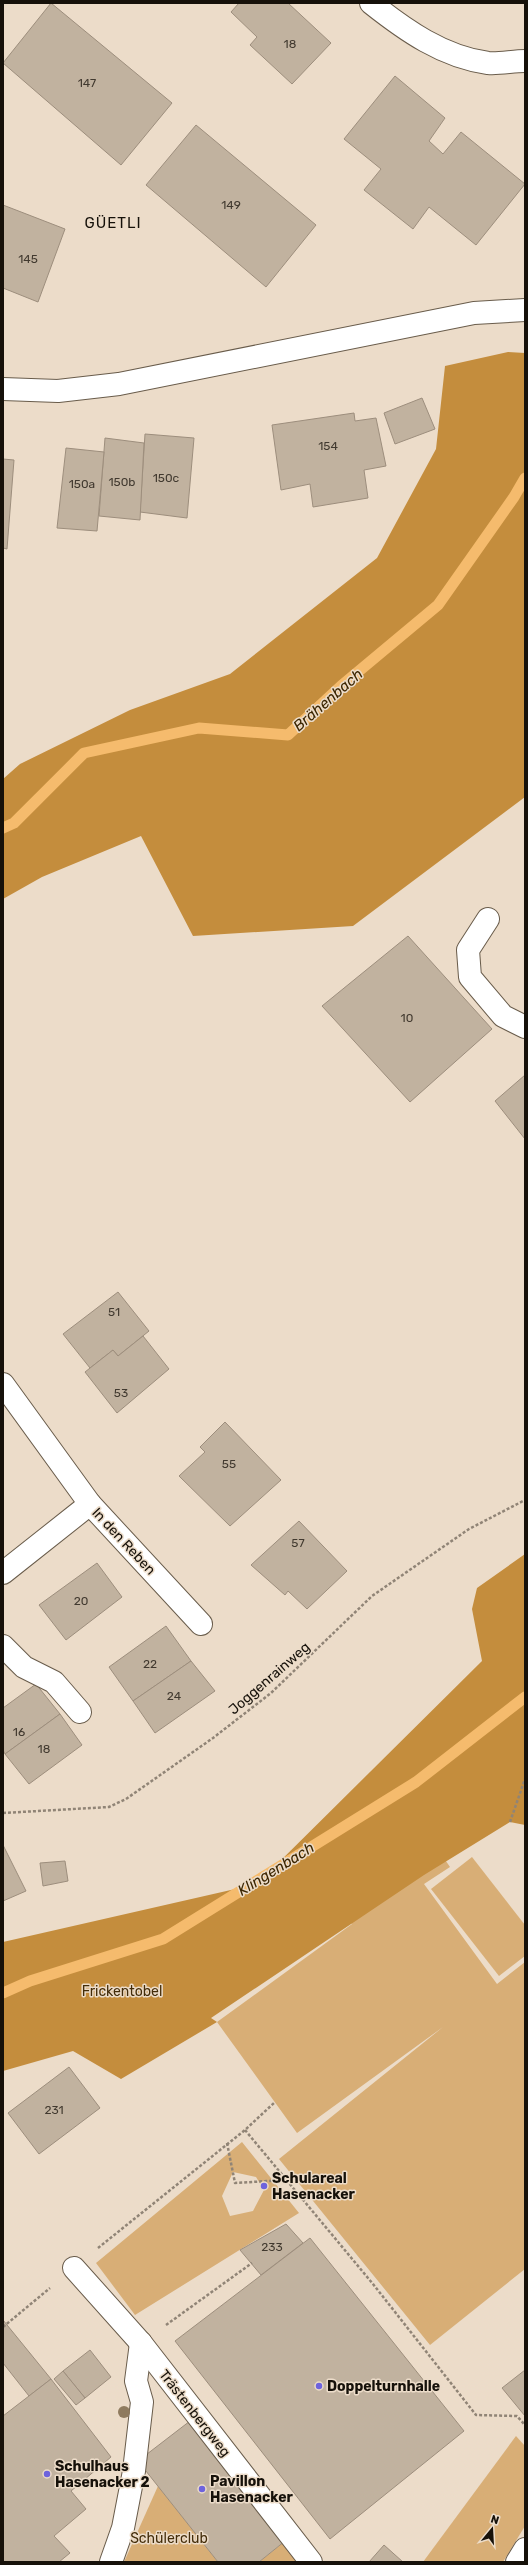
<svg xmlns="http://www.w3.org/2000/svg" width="528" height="2565" font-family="Rubik,sans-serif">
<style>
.green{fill:#d8ae76;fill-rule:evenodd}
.forest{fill:#c48d3d}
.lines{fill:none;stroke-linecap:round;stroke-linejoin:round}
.stream{stroke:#f5bb6d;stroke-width:11}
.building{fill:#c1b29f;stroke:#9d8e7d}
.minor-casing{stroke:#695c4b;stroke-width:24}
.path{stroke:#908476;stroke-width:2.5;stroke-dasharray:3 2;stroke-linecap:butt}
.minor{stroke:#fff;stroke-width:22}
.tree{fill:#8f7b5f}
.poi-dot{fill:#6e63dd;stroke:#ecdcc9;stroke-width:1.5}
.labels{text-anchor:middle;stroke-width:3;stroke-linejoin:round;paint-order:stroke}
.number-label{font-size:12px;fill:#41392f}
.street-label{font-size:14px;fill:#16110a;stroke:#ecdcc9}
.park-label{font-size:14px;fill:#432c09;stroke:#ecdcc9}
.poi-label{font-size:14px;font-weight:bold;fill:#16110a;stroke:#ecdcc9;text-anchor:start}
.neighbourhood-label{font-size:15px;letter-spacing:1px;fill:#16110a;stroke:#ecdcc9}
.water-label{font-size:15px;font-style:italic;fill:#3c2602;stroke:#ecdcc9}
</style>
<rect width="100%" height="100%" fill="#ecdcc9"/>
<g class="green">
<path d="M435 1845 450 1867 424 1884 497 1984 525 1962V2269L430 2345 279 2159 443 2027 297 2133 217 2022 352 1924 340 1906Z"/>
<path d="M472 1857 525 1925V1956L499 1976 431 1889Z"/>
<path d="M242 2142 299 2213 135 2315 96 2263ZM233 2172 256 2177 264 2190 253 2211 230 2216 222 2196Z"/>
<path d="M516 2436 525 2446V2526L503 2562H423Z"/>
<path d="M158 2486 218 2562H124Z"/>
<path d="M285 2541 302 2562H259Z"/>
</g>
<g class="forest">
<path d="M508 352 525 353V797L353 926 193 936 141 836 42 877 3 899V779L20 764 130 710 230 674 377 558 436 449 445 366Z"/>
<path d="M525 1554V1825L510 1822 424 1875 211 2018 217 2022 121 2079 73 2051 3 2071V1942L257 1884 482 1661 472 1609 477 1588Z"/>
</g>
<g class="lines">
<g class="stream">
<path d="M3 828 14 823 84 753 199 728 288 735 341 686 438 605 514 497 525 478"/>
<path d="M3 1993 30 1981 163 1939 416 1782 525 1697"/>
</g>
</g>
<g class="building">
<path d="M51 3 172 103 121 165 3 63Z"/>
<path d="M239 3H288L331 43 292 84 250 45 257 37 231 12Z"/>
<path d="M395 76 445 118 429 141 443 154 461 132 525 184 476 245 429 207 413 229 364 190 381 169 344 139Z"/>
<path d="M196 125 316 225 266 287 146 185Z"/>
<path d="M3 205 65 229 38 302 3 288Z"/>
<path d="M422 398 435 429 395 444 384 413Z"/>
<path d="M354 413 355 421 376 418 386 466 364 470 368 498 313 507 310 484 281 490 272 425Z"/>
<path d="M145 434 194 438 187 518 140 512Z"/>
<path d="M105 438 144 443 140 520 99 516Z"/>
<path d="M66 448 104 452 97 531 57 528Z"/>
<path d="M3 459 14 460 7 549 3 548Z"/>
<path d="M408 936 492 1029 410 1102 322 1006Z"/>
<path d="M525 1075V1139L495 1101Z"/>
<path d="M118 1292 149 1331 118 1356 113 1350 90 1368 63 1334Z"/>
<path d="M143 1336 169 1369 117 1413 85 1372 113 1350 118 1356Z"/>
<path d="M225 1422 281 1480 230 1526 179 1476 205 1452 200 1447Z"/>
<path d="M299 1521 347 1571 307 1609 288 1591 285 1595 251 1565Z"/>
<path d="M97 1563 122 1597 66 1640 39 1605Z"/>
<path d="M166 1626 191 1661 133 1701 109 1667Z"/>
<path d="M191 1661 215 1691 155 1733 133 1701Z"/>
<path d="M36 1684 60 1714 5 1754 3 1750V1708Z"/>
<path d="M60 1714 82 1745 29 1784 5 1754Z"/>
<path d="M3 1845 26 1891 3 1901Z"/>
<path d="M65 1861 68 1881 43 1886 40 1863Z"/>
<path d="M69 2067 100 2108 39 2154 8 2113Z"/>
<path d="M286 2224 303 2243 261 2275 240 2250Z"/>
<path d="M310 2238 464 2431 330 2539 175 2341Z"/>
<path d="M3 2320 51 2379 29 2396 3 2363Z"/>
<path d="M90 2350 111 2377 85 2398 63 2371Z"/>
<path d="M525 2370V2416L502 2388Z"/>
<path d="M63 2371 85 2398 76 2405 54 2379Z"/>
<path d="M51 2379 111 2457 71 2491 86 2509 54 2536 70 2553 59 2562H3V2416Z"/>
<path d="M190 2421 285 2541 259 2562H218L138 2461Z"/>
<path d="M384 2545 403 2562H369Z"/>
</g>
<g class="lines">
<g class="minor-casing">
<g id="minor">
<path d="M371 3C405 30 443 57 488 63 499 64 513 61 525 61"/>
<path d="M3 389 58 391 119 384 474 313 525 310"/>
<path d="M488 919 468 950 470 977 503 1016 525 1027"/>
<path d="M3 1384 90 1504"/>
<path d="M3 1573 90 1504 201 1624"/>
<path d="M3 1646 24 1667 54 1682 80 1712"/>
<path d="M74 2268 141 2343 311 2562"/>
<path d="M111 2562 123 2528 134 2471 142 2402 136 2381 141 2343"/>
<path d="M517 2562 525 2549"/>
</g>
</g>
<g class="path">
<path d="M3 1813 109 1807 126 1799 213 1738 271 1693 372 1596 469 1529 525 1500"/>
<path d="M510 1822 525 1779"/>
<path d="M245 2130 373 2284 476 2415 517 2416 525 2425"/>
<path d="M227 2143 235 2183 285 2180"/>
<path d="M98 2248 245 2130 275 2102"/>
<path d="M166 2325 252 2263"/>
<path d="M3 2327 50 2288"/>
</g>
<use href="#minor" class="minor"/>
</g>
<circle class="tree" cx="124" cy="2412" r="6"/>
<g class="poi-dot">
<circle cx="264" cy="2186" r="4"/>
<circle cx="319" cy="2386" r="4"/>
<circle cx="47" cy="2474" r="4"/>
<circle cx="202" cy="2489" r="4"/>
</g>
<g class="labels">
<g class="number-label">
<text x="290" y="48">18</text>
<text x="87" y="87">147</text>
<text x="231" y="209">149</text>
<text x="28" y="263">145</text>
<text x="328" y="450">154</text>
<text x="166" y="482">150c</text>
<text x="122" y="486">150b</text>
<text x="82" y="488">150a</text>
<text x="407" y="1022">10</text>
<text x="114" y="1316">51</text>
<text x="121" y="1397">53</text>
<text x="229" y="1468">55</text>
<text x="298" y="1547">57</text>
<text x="81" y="1605">20</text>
<text x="150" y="1668">22</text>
<text x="174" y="1700">24</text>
<text x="19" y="1736">16</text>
<text x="44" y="1753">18</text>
<text x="54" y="2114">231</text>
<text x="272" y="2251">233</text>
</g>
<g class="street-label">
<text transform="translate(124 1541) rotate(47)" y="5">In den Reben</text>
<text transform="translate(269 1678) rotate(-41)" y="5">Joggenrainweg</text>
<text transform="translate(195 2413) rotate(52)" y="5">Trästenbergweg</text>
</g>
<g class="park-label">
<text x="122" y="1996">Frickentobel</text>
<text x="169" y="2543">Schülerclub</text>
</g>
<g class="poi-label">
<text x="272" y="2183">Schulareal<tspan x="272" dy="16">Hasenacker</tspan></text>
<text x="327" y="2391">Doppelturnhalle</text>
<text x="55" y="2471">Schulhaus<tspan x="55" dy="16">Hasenacker 2</tspan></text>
<text x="210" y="2486">Pavillon<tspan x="210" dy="16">Hasenacker</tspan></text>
</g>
<g class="neighbourhood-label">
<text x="113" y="228">GÜETLI</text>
</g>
<g class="water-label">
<text transform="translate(328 700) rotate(-41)" y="5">Brähenbach</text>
<text transform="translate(276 1869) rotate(-32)" y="5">Klingenbach</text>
</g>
</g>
<rect width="528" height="2565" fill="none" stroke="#16110a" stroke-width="8"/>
<g transform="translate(492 2529) rotate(18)" stroke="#ecdcc9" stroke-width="3" paint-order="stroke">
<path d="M0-3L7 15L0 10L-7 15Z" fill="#16110a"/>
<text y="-6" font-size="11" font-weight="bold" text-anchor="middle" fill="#16110a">N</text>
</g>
</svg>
